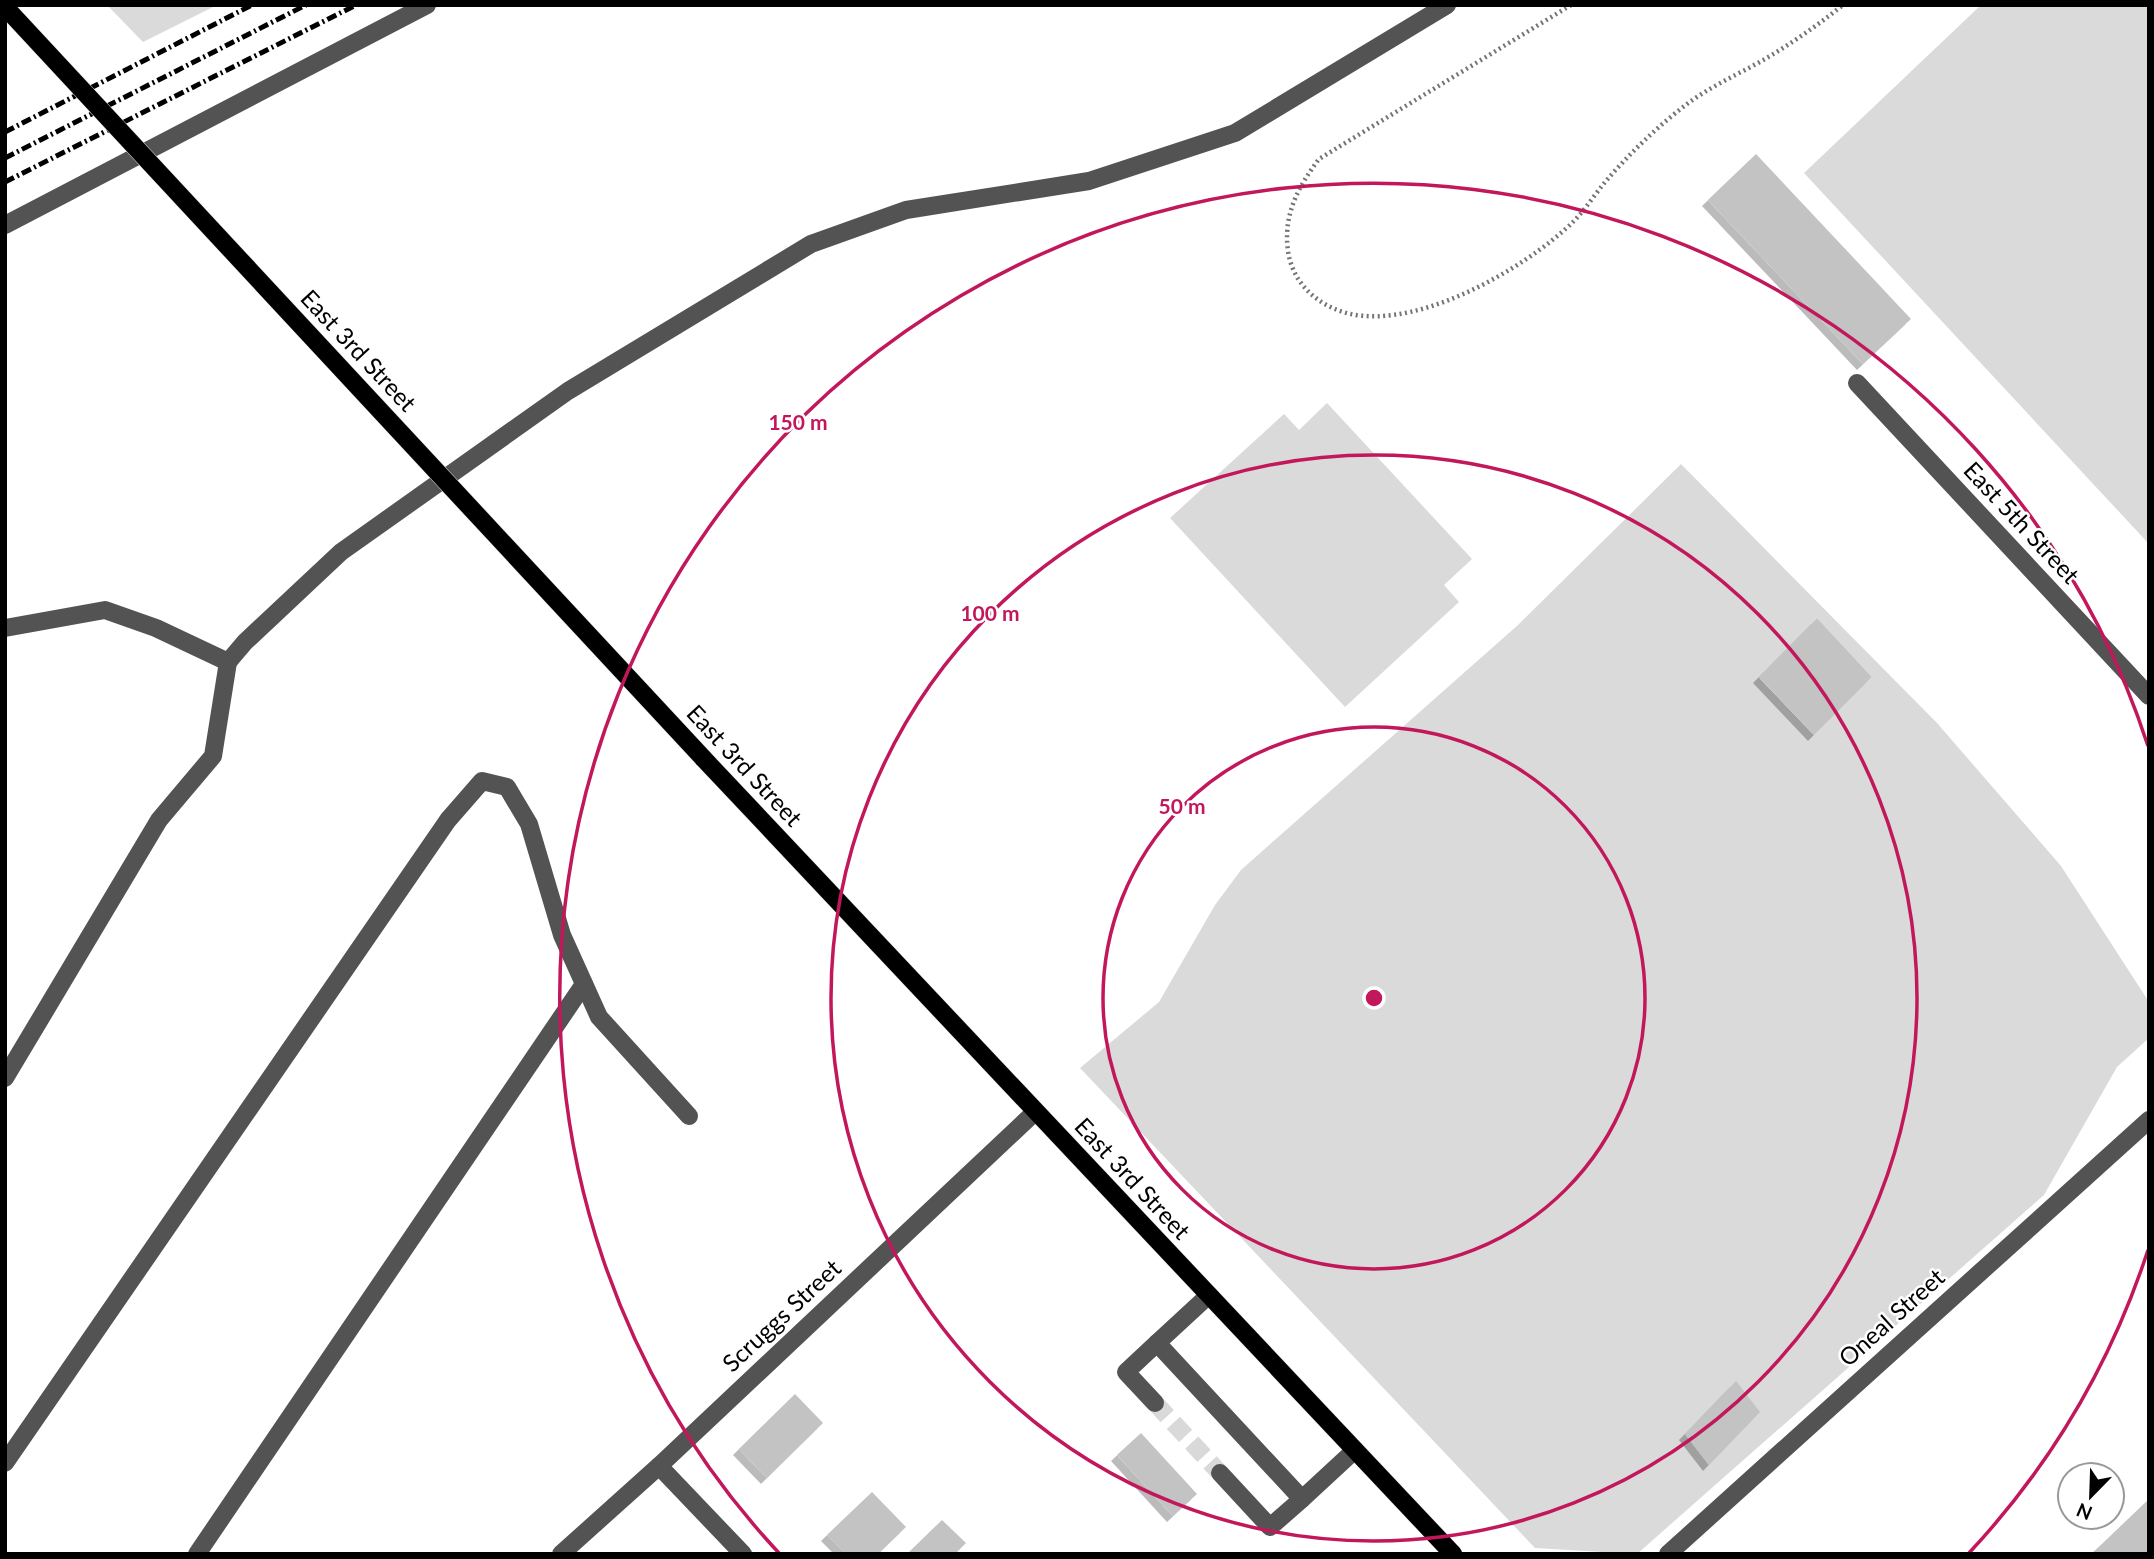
<svg xmlns="http://www.w3.org/2000/svg" width="2154" height="1559" font-family="Lato,sans-serif">
<style>
.green{fill:#dadada;fill-rule:evenodd}
.building{fill:#c3c3c3;filter:url(#shadow)}
.lines{fill:none;stroke-linecap:round;stroke-linejoin:round}
.minor-tunnel{stroke:#d9d9d9;stroke-width:18;stroke-dasharray:18 9;stroke-linecap:butt}
.major-casing{stroke:#dbdbdb;stroke-width:19}
.path{stroke:#757575;stroke-width:4.5;stroke-dasharray:2 3.5;stroke-linecap:butt}
.minor{stroke:#535353;stroke-width:18}
.major{stroke:#000;stroke-width:18}
.rail{stroke:#000;stroke-width:5;stroke-dasharray:10 3.5 2 3.5;stroke-linecap:butt}
.major-bridge-casing{stroke:#dbdbdb;stroke-width:19;stroke-linecap:butt}
.major-bridge{stroke:#000;stroke-width:18}
.ring{fill:none;stroke:#c2185b;stroke-width:3.5}
.labels{text-anchor:middle;stroke-width:5;stroke-linejoin:round;paint-order:stroke}
.street-label{font-size:24px;fill:#000;stroke:#fff}
.centre{fill:#c2185b;stroke:#fff;stroke-width:3.5}
.ring-label{font-size:21px;text-anchor:middle;font-weight:bold;fill:#c2185b;stroke:#fff;stroke-width:5;stroke-linejoin:round;paint-order:stroke}
</style>
<defs>
<filter id="shadow"><feDropShadow dx="-6" dy="6" stdDeviation="0" flood-color="#0004"/></filter>
</defs>
<rect width="100%" height="100%" fill="#fff"/>
<g class="green">
<path d="M107 5H217L143 42Z"/>
<path d="M1981 5H2149V544L1804 173Z"/>
<path d="M1327 403 1472 559 1444 585 1459 602 1345 707 1170 518 1284 414 1299 430Z"/>
<path d="M1681 464 1937 723 2061 866 2149 1002V1038L2117 1067 2044 1195 1637 1554 1535 1548 1080 1068 1159 1002 1215 905 1241 870 1518 625ZM1817 618 1872 677 1814 735 1759 678Z"/>
</g>
<g class="building">
<path d="M1756 154 1911 319 1863 364 1708 200Z"/>
<path d="M1817 618 1872 677 1814 735 1759 677Z"/>
<path d="M1736 1381 1760 1412 1709 1465 1685 1434Z"/>
<path d="M795 1394 823 1423 767 1478 739 1449Z"/>
<path d="M1141 1433 1197 1494 1173 1516 1117 1455Z"/>
<path d="M872 1492 906 1527 878 1554H846L827 1535Z"/>
<path d="M2149 1499V1554H2091L2103 1543Z"/>
<path d="M942 1520 966 1543 955 1554H907Z"/>
</g>
<g class="lines">
<path class="minor-tunnel" d="M1155 1403 1220 1473"/>
<g class="major-casing">
<path id="major" d="M703 758 1453 1554"/>
</g>
<path class="path" d="M1571 5 1319 159C1298 187 1283 215 1288 251 1292 279 1311 299 1335 309 1404 339 1524 270 1573 222 1585 210 1595 194 1606 181 1630 153 1658 126 1687 104 1711 86 1739 74 1765 59 1792 43 1818 25 1843 5"/>
<g class="minor">
<path d="M5 225 427 5"/>
<path d="M1857 383 2149 696"/>
<path d="M5 628 105 610 156 628 228 662 245 642 341 552 568 391 811 244 906 210 1089 181 1235 133 1447 5"/>
<path d="M5 1078 159 820 213 756 228 662"/>
<path d="M1209 1295 1157 1343 1302 1499 1355 1450"/>
<path d="M1155 1403 1126 1372 1157 1343"/>
<path d="M5 1463 448 820 482 781 507 787 529 824 562 935 599 1017 689 1116"/>
<path d="M659 1466 743 1554"/>
<path d="M1220 1473 1270 1527 1302 1499"/>
<path d="M197 1554 584 984"/>
<path d="M561 1554 659 1466 1035 1112"/>
<path d="M1668 1554 2149 1120"/>
</g>
<use href="#major" class="major"/>
<g class="rail">
<path d="M5 132 252 5"/>
<path d="M5 158 306 5"/>
<path d="M5 182 356 5"/>
</g>
<g class="major-bridge-casing">
<path id="major-bridge" d="M5 7 703 758"/>
</g>
<use href="#major-bridge" class="major-bridge"/>
</g>
<g class="ring">
<circle cx="1374" cy="998" r="271"/>
<circle cx="1374" cy="998" r="543"/>
<path d="M2148 1250A814 814 0 0 1 1969 1553M779 1553A814 814 0 1 1 2148 746"/>
</g>
<g class="labels">
<g class="street-label">
<text transform="translate(358 351) rotate(47)" y="8">East 3rd Street</text>
<text transform="translate(2021 523) rotate(47)" y="8">East 5th Street</text>
<text transform="translate(744 766) rotate(47)" y="8">East 3rd Street</text>
<text transform="translate(1132 1179) rotate(47)" y="8">East 3rd Street</text>
<text transform="translate(782 1316) rotate(-43)" y="8">Scruggs Street</text>
<text transform="translate(1892 1318) rotate(-42)" y="8">Oneal Street</text>
</g>
</g>
<circle cx="1374" cy="998" r="10" class="centre"/>
<g class="ring-label">
<text x="798" y="430">150 m</text>
<text x="990" y="621">100 m</text>
<text x="1182" y="814">50 m</text>
</g>
<rect width="2154" height="1559" fill="none" stroke="#000000" stroke-width="14"/>
<g transform="translate(2091 1496) rotate(203)"><circle r="33" fill="#ffffff" stroke="#999999" stroke-width="2"/>
<path d="M0-5L12 26L0 18L-12 26Z" fill="#000000"/>
<text y="-10" font-size="19" font-weight="bold" text-anchor="middle" fill="#000000">N</text>
</g>
</svg>
